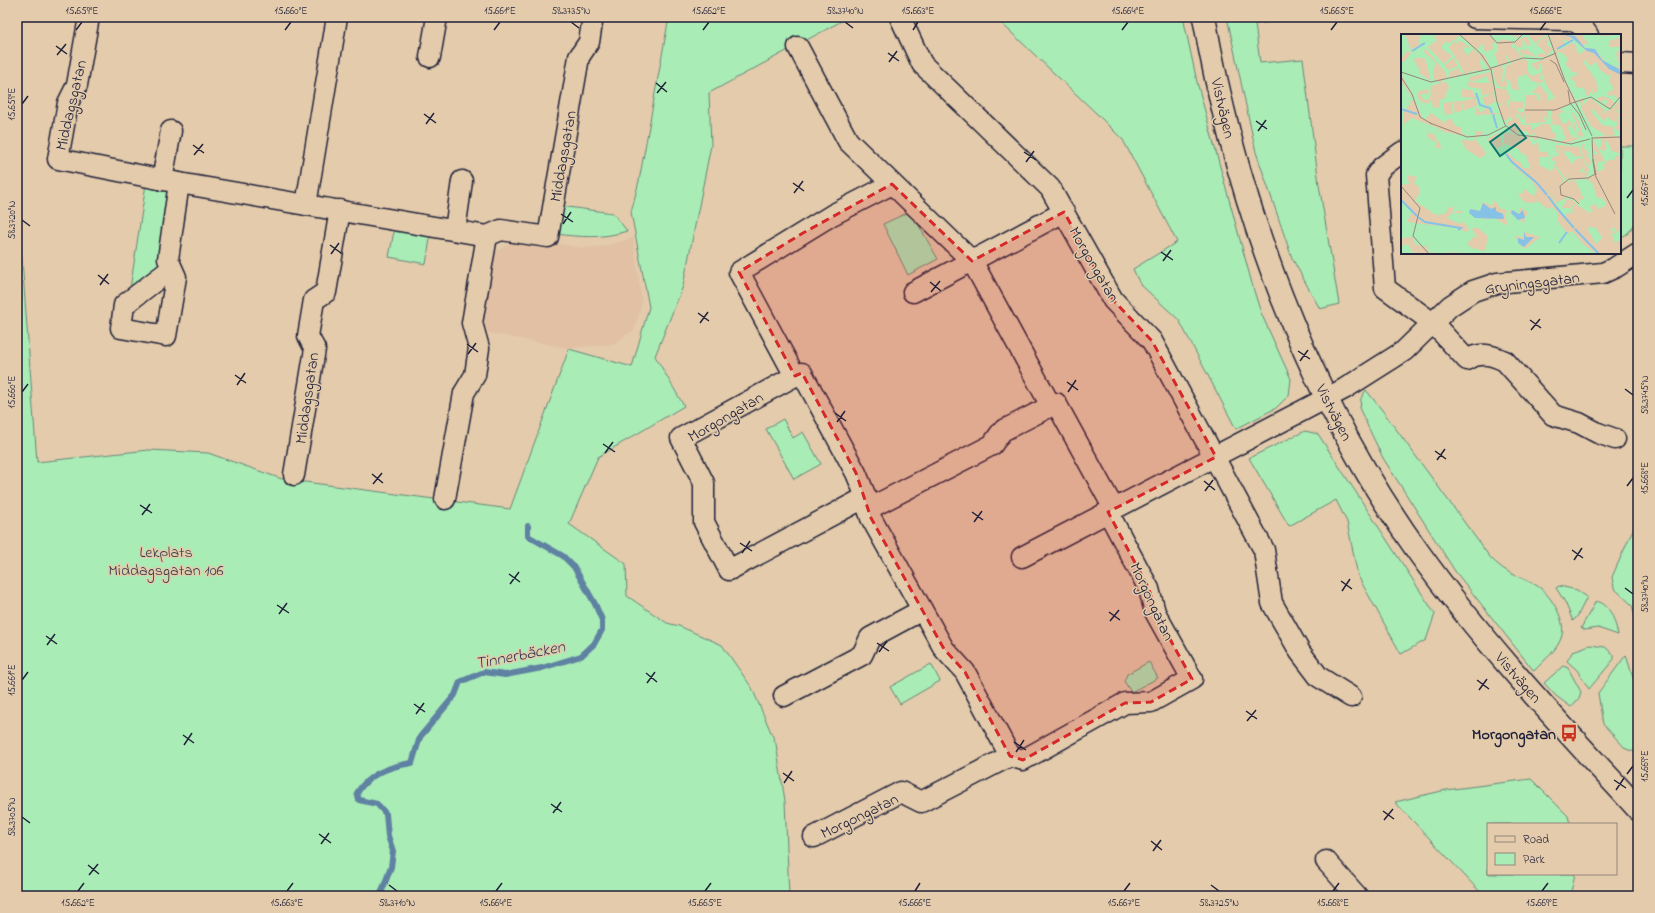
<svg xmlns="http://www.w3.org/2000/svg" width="1655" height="913" font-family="'Indie Flower',sans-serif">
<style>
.built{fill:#e1c0a4}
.green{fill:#a9ecb6;stroke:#668778}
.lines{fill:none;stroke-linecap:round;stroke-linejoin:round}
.stream{stroke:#5e82a2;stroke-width:6}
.street-casing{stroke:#22223b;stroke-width:23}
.secondary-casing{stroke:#22223b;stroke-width:25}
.street{stroke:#e3cbab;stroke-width:20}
.secondary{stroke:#e3cbab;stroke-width:22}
.marked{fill:#d62828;fill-opacity:0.2;stroke:#d62828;stroke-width:3;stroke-dasharray:8 5;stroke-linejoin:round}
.ticks{fill:none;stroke:#22223b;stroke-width:1.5}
.labels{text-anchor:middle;stroke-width:3;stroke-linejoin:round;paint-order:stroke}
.street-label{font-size:16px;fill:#22223b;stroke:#e3cbab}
.park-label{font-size:16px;fill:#36404d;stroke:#e3cbab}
.poi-label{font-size:16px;font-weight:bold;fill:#22223b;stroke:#e3cbab;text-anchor:end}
.water-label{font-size:17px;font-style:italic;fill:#313a55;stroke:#e3cbab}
.inset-river{fill:none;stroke:#86c2e6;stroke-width:2}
.inset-road{fill:none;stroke:#96877e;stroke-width:1}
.view{fill:#0f766e;fill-opacity:0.15;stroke:#0f766e;stroke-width:2}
.inset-edge{fill:none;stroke:#22223b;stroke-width:2}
.neatline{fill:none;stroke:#22223b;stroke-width:1.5}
.ticks-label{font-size:10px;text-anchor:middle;fill:#22223b}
</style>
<rect width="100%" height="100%" fill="#e3cbab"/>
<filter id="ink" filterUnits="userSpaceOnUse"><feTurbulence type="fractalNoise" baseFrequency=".025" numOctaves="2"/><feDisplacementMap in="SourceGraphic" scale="8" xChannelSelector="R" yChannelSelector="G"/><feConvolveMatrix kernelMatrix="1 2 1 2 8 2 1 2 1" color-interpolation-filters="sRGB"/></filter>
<g filter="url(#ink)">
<path class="built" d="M523 238 585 248 606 246 633 238 642 303 634 330 613 344 568 348 488 333 480 318 490 253 501 249 514 240Z"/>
<g class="green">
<path d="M669 17H849L709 93 711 145 683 286 655 356 684 406 598 457 569 524 626 564 627 596 667 623 679 626 722 645 752 688 776 744 785 801 789 896H17V193L37 462 149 450 208 453 282 479 510 509 569 349 632 367 649 307 631 212 639 181Z"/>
<path d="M995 17H1183L1197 82 1254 291 1261 313 1291 379 1289 395 1276 408 1236 429 1179 320 1140 284 1133 269 1177 242 1123 140 1097 114Z"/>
<path d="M1227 17H1303L1302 19 1255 24 1260 63 1303 59 1319 185 1339 304 1320 309 1292 258 1256 152Z"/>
<path d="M1620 146H1638V220L1627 234 1620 238Z"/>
<path d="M146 184 166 190 170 196 159 274 129 296Z"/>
<path d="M560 206 613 213 627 231C602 239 581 237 555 234Z"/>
<path d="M907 213 918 224 938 259 908 275 883 224Z"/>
<path d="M395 226 431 232 426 264 389 257Z"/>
<path d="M1366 390 1382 410 1489 556C1507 575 1515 574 1536 585 1549 593 1566 618 1562 635 1559 649 1543 661 1534 671L1455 571 1383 458 1360 410 1361 398Z"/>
<path d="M783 419 793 438 803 432 821 464 794 479 766 429Z"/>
<path d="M1305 431 1318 434 1435 614 1426 640 1401 654 1358 576 1347 522 1336 500 1289 526 1249 458Z"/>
<path d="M1638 518V629L1632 605 1614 588 1612 577Z"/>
<path d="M1559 586 1577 590 1587 597 1578 615 1573 621 1565 602 1556 588Z"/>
<path d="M1596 601C1611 604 1615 622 1618 635L1598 628 1584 630 1581 628Z"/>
<path d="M1590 645 1605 647 1614 655V659L1589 689 1577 670 1567 661 1573 651Z"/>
<path d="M1626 655 1638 694V753L1626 749 1603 724 1598 693Z"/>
<path d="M1149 662 1158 678 1131 692 1124 681 1127 674Z"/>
<path d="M931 664 940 681 900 704 890 687Z"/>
<path d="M1563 666 1568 668 1581 692 1579 698 1571 707 1556 696 1544 683Z"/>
<path d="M1531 779 1568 816 1570 824H1488V874H1575L1570 896H1484L1395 802 1446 790Z"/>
</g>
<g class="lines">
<path class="stream" d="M380 896 391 867 393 851 388 836 386 814 377 804 359 800 357 793C368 774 391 766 412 763L420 737 455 695 460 682 484 672 505 675 542 668 581 656 594 644 602 630V620L595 604 574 567 563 556 528 536V526"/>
<g class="street-casing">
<g id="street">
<path d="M89 17 77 85 68 103 58 159 179 183 487 236 501 230 548 237 579 57 589 42 593 17"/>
<path d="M900 17 922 64 1050 188 1113 300 1152 341 1264 550 1272 603 1287 629 1300 652 1319 677 1351 697"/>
<path d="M1475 18 1571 20 1581 25 1588 35"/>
<path d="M798 47 848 141 972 261 1051 406 1056 403 1114 509"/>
<path d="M430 57 437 17"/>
<path d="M1620 63 1638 64"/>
<path d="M1402 152 1382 167 1376 175 1385 288 1433 323 1467 360C1480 351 1492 355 1505 361L1553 415 1579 423 1598 433 1615 439"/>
<path d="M162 180 171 131"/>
<path d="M306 205 337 17"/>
<path d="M455 230 462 181"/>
<path d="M172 268 124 305 121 328 166 336 176 277 168 259 179 183"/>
<path d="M913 292 1064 212"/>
<path d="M795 376 681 438 704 483V522L729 570 866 497 856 473 802 373 795 376 739 272 832 215 892 184"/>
<path d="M294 475 315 349 308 336 314 300 326 292 340 210"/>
<path d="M866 497 868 509 992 445 1002 431 1051 406"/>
<path d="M445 499 464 393 475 375 479 348 472 323 487 236"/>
<path d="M868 509 871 518 944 649 965 672 1010 756 1023 760 1125 703 1151 702 1192 679 1155 612 1149 589 1108 512"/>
<path d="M1022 557 1344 389 1404 351 1450 306 1473 291 1497 283 1603 273 1616 267 1638 253"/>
<path d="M784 696 862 655 870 638 922 610"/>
<path d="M814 837 901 792 921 802 1010 756"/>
<path d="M1326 861 1357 896"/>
</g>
</g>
<g class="secondary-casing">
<path id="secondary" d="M1204 17C1237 205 1307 397 1419 553 1485 645 1562 726 1638 809"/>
</g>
<use href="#street" class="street"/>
<use href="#secondary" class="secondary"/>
</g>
</g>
<path class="marked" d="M892 184 972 261 1064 212 1113 300 1152 341 1216 457 1108 512 1149 589 1155 612 1192 679 1151 702 1125 703 1023 760 1010 756 965 672 944 649 871 518 856 473 802 373 795 376 739 272 803 233Z"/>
<path class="ticks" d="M571 22 579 28M845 22 853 28M76 30 82 22M285 30 291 22M494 30 500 22M703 30 709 22M913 30 918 22M1122 30 1128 22M1331 30 1337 22M1540 30 1546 22M56 46 67 54M888 53 899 61M57 55 66 44M889 62 897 51M656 83 667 92M657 93 666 82M22 104 28 96M424 114 436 123M1256 121 1267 129M426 124 434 113M1258 131 1266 120M193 145 204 153M1024 152 1036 160M194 155 203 144M1026 162 1034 151M793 183 804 191M794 193 803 181M1627 198 1633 190M561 214 573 222M22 220 30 226M563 224 571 212M330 245 341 253M1161 252 1173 260M331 254 339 243M1163 261 1171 250M98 275 109 284M930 282 941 291M100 285 108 274M931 292 940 281M698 313 709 321M1530 320 1541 328M700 323 708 312M1531 330 1540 319M467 344 478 352M1298 351 1310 359M468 354 476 343M1300 361 1308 350M235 375 246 383M1067 382 1078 390M237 385 245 373M1625 389 1633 395M22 392 28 384M1068 392 1076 380M835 413 846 421M837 422 845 411M603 444 615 452M1435 451 1446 459M605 453 613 442M1437 460 1445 449M372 474 383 483M1204 481 1215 490M373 484 382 473M1627 486 1633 478M1205 491 1213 480M140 505 152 513M972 512 983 520M142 515 150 504M974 522 982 511M740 543 752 551M1572 550 1583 558M742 553 750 541M1574 560 1582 548M509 574 520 582M1341 581 1352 589M510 584 519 572M1625 588 1633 594M1342 591 1350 579M277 605 289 613M1109 612 1120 620M279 614 287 603M1110 621 1119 610M46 636 57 644M877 643 889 651M47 645 55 634M879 652 887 641M646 673 657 682M22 680 28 672M1477 680 1489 689M647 683 655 672M1479 690 1487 679M414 704 425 712M1246 711 1257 719M416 714 424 703M1247 721 1256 710M183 735 194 743M1014 742 1026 750M184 745 192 733M1016 752 1024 740M783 773 794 781M1627 774 1633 766M1614 780 1626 788M784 783 792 771M1616 790 1624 778M551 804 562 812M1383 811 1394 819M553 813 561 802M22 817 30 823M1384 820 1393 809M319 834 331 843M1151 841 1162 850M321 844 329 833M1153 851 1161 840M88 865 99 874M89 875 98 864M389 885 397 891M1211 885 1219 891M78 891 84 883M287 891 293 883M496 891 502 883M705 891 711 883M915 891 920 883M1124 891 1130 883M1333 891 1339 883M1542 891 1548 883"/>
<defs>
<g id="bus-bare" transform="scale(1.38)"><path d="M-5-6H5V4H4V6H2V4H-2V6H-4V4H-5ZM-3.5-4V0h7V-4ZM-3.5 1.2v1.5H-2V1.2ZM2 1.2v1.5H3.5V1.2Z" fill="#c8321e" stroke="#e3cbab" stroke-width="2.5" paint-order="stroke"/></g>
</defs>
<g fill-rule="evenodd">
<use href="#bus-bare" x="1569" y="733"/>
</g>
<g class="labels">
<g class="street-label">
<text transform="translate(70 105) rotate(-77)" y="6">Middagsgatan</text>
<text transform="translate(1224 108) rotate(77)" y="6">Vistvägen</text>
<text transform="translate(562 156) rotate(-80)" y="6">Middagsgatan</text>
<text transform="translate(1095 264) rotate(60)" y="6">Morgongatan</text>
<text transform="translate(1532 282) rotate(-7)" y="6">Gryningsgatan</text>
<text transform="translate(306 398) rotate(-82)" y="6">Middagsgatan</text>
<text transform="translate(1335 412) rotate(63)" y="6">Vistvägen</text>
<text transform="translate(725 416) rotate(-30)" y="6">Morgongatan</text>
<text transform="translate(1153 601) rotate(65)" y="6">Morgongatan</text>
<text transform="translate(1519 677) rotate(49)" y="6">Vistvägen</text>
<text transform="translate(859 815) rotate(-26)" y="6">Morgongatan</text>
</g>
<g class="park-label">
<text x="166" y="557">Lekplats<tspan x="166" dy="18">Middagsgatan 106</tspan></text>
</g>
<g class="poi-label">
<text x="1556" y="739">Morgongatan</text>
</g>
<g class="water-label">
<text transform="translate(520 654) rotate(-11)" y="6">Tinnerbäcken</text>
</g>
</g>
<g transform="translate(1401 34)">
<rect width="220" height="220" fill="#e3cbab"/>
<path d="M0 0H4L10 16 20 10 17 8 20 3 16 0H37L33 3 36 6 27 13 43 30 51 22 40 14 43 8 48 9 57 4 58 0 74 15 90 38 68 43 69 47H74L86 42 88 49 66 48 68 53 80 55 81 61 90 60 81 64 85 72 94 68 90 36 92 35 94 47 99 53H107L105 45 108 46 109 50 110 48V55L118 56 116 44 125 40 132 48 135 47 137 52 131 58 138 61 140 66H137L135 61H125L124 73 122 75 124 76 120 79 115 75 122 74V68L109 67 108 74 105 67 110 65 105 55 94 54 96 70 100 69 98 79 104 87 109 83 112 86 105 88 109 94 105 93 113 100 103 98V110L118 115V118L125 121 129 134 133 135 122 134 119 127H115L108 119H105L116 135 131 147 136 156 133 162 123 155 122 159 117 160 123 168 134 169 137 167 146 175 151 173 157 179V187L166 200 171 197 183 211 196 220H59L56 215 57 220 52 218 36 220 32 218 28 219 25 211 23 213 14 210 12 203 0 204V166L11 178 6 188 55 194 66 198 68 195 62 187 59 190 46 184 52 179H62L59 176 48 180 52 177V173H48L44 180 35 181 14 167 18 160V153L13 149 16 143 6 141 8 150 0 151 1 48 13 66 8 67 10 69 2 78V91L11 84 39 95 35 98V99L40 95 43 98 69 103 60 99V94L55 92 50 85 45 86V90L30 79 24 86 21 83 12 63 0 39V28L4 27 11 17 5 18 0 25ZM58 6 70 14 62 13 64 19 67 21 72 15 82 25 78 27 82 36 66 38V42L64 39 49 44 48 38 58 34 60 39 63 38 48 13 54 7 56 10ZM25 15 45 39 46 43 39 49 46 48 48 53 43 65 38 66 39 73 33 74 29 65 30 52 39 49 33 45 32 37 35 29 22 17ZM15 24H24L30 47 18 39 19 33 16 34 15 28 12 27ZM52 24 57 32 47 36 44 31ZM28 55 27 59 19 61 23 66 28 65 29 69H22L16 63 18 57ZM61 55 71 56 75 64 61 63ZM75 64 76 72 63 76 61 67ZM60 67 62 76 54 79 52 69H50L52 79 44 81 42 69ZM75 74H78L77 78 83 77 84 74V77L86 74 89 75 88 79H97L93 81 96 93 91 80 75 81ZM24 93 26 98 34 101 36 107 39 108 40 115 34 113 36 108 28 105ZM75 97 83 98 74 105 83 116 85 121 79 124 66 116 61 108V106L73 107ZM98 99 102 111 95 115 86 105ZM94 166 100 175 106 176 104 181 107 192 93 184 83 185 68 179 72 175 80 177 81 168 91 172ZM119 174 127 178 122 189 108 178 111 176 118 180ZM76 193 87 202 84 217 71 214 66 210 72 203 76 204 71 195ZM123 198 139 203 124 215 117 209 114 201 121 204ZM94 0H108L114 5 112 0 117 4 121 0H130L128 2 134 9 146 0 149 4 148 0 154 20 145 23 152 15 146 11 148 5 145 2 135 10 145 19 137 20V23H144L140 25H144L130 30 136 36 139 34 137 31 140 30 142 35 140 37 146 52 154 64 147 67V59L140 58H145L137 50 143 47 139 44 140 39 131 42 127 38V28L124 25 117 27 123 24H126H122V20L135 23 126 15 119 16 121 24 105 32 103 47 101 48 102 34 99 33 104 30 89 35 85 23 76 16 81 9 84 18 93 15 91 12 93 8 97 10V18L93 19 98 32 107 29 104 20 110 28 120 23 115 15 111 14V9L118 14 122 12 121 6 127 12 130 10 125 2 113 8 102 5 95 9 90 2ZM180 0 206 2 220 0V13L219 4H217L208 7 209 12 206 13H220V20L218 16 215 20 220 35 215 31 216 33 205 29 194 15 184 14 182 11 187 9ZM162 5 169 8 172 5 184 16 180 20 176 18 175 11 171 9 155 18 164 10ZM159 18 165 22 167 27 164 29 172 39 175 38 177 40 169 44 175 49 174 53 183 54 186 62 189 61 188 57 192 61 191 55 194 59 197 57 195 46 182 28 187 24 185 27 189 32 195 28 200 37 208 42 211 40 208 47 213 55 206 59V62L213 61 220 68H217L209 77 206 76 202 80 201 79 204 76 192 66 189 64 181 72 183 64 179 65 180 74 190 92 204 101H214L212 93 201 91 190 77 192 75 203 87 206 83 214 88 219 81 214 74 220 78V83L215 87 217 90 213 94 220 98V103L207 101 194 103 193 106 200 104 201 111 198 114 202 117 206 115 203 108 206 107 211 117 220 120V124L216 121 214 125 206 127 202 131 204 134 197 138 196 128 204 127 193 107V116L198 120H193L194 136 192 142 183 143 189 139 179 138 181 134 184 138 189 137 181 125 188 132 190 128 186 120 188 119 182 113 185 110 180 111 182 124 175 125 171 130 162 117 170 118 173 122 180 123 179 113 154 111 156 120V115L159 114H160L157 117 158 121 150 124 151 127 155 126 153 133H156L165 145 172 141 159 150 163 145 154 133 150 137 138 131 139 123H148L146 117 140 119 137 113 139 111H136V108L133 112 128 106V103L132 104 134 107 137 104 164 110 179 104 171 103 167 95 168 91 171 92 170 89 167 85 166 89 162 90 157 80 163 78 159 75 178 66H174L161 39 156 19ZM201 62 210 65 214 69 209 74 204 71 207 68 204 65 201 68 204 70 195 65ZM169 75 178 87 182 101 179 104 171 93 174 88 175 99 179 97ZM146 76H150L151 86H154L151 87V90L160 92 165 105 160 108 175 109H162L147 104 121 102 114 99 125 97 129 101 135 99 133 102 154 105 155 99 151 98 149 90H141L131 96V91H120L119 85 114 82 115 79 119 83 120 81 122 86 124 84 122 82V80L125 82V88L123 90 146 88 143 85 144 80 145 84 148 85ZM190 143 187 146 192 150 196 164H201L205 169 204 172 197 175 195 170 189 172 191 178 189 179 175 170 171 174 172 180 169 178 162 182 147 156 156 169 168 162 179 170 178 166 183 165 175 148 173 146 166 149 169 146 186 145V146ZM166 165 172 166 175 170 170 172V174H161ZM212 192 215 196 211 198 212 201 220 194V205L214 209 210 199ZM189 193 195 194 201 204 195 210 186 194ZM7 210 13 220H0V212Z" fill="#a9ecb6" fill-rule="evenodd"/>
<path d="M160 0 174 2 184 14 194 15 201 26 218 35 220 41 208 35 193 19 186 17 170 3ZM82 169 90 175 95 173V177L102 180 103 185 74 184 68 179 69 175 79 177ZM111 176 118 180 122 176 124 184 117 186 110 179ZM123 198 125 203H133L123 213 117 209V204L123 206Z" fill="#86c2e6"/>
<path class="inset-river" d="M156 15 172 6M11 17 24 9M75 59 79 71 89 74 91 79M0 75 16 80M92 80 96 94M105 120 111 128 136 149 146 161M147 162 155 173M0 166 16 182M155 173 173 194M17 183 24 188 60 194 57 196M174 195 198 220M158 209 166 198"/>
<path class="inset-road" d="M58 0 80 20 90 35M88 0 96 9 114 8 122 0M147 0 164 47 191 102M149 26 155 30 163 48M90 34 122 24 141 25 155 19M90 35 96 68 104 91 117 101 137 103M0 38 30 48 89 35M0 43 11 60 19 83 31 90M167 56 169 69 178 80 185 96M168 70 190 63 209 75 220 62M124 76H154L169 70M29 89 66 103 87 101 105 92M136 103 170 110 189 105M191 103 192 128 194 140 195 141 192 125M191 104 219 103M194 141 214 180M0 152 19 174 12 202 28 220M178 170 173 165 160 161 159 152 168 145 187 144 194 140"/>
<path class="view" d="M114 90 125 104 99 122 89 108Z"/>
<rect width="220" height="220" class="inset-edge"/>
</g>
<rect width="1655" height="913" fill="none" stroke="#e3cbab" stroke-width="44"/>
<rect x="1487" y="823" width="130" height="52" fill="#e3cbab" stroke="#96877e"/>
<rect x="1495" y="836" width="20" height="6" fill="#e3cbab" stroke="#96877e"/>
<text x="1523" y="843" font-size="12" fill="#22223b">Road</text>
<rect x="1495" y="853" width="20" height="12" fill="#a9ecb6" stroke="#96877e"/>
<text x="1523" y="863" font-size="12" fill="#22223b">Park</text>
<rect x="22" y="22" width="1611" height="869" class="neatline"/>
<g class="ticks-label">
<text x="82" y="14">15.659°E</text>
<text x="291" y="14">15.660°E</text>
<text x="500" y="14">15.661°E</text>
<text x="571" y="14">58.3735°N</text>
<text x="709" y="14">15.662°E</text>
<text x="845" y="14">58.3740°N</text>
<text x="918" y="14">15.663°E</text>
<text x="1128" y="14">15.664°E</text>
<text x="1337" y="14">15.665°E</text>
<text x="1546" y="14">15.666°E</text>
<text transform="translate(11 104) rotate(-90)" y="4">15.659°E</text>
<text transform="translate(1644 190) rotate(-90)" y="4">15.667°E</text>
<text transform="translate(11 220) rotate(-90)" y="4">58.3720°N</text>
<text transform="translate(11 392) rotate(-90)" y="4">15.660°E</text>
<text transform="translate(1644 395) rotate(-90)" y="4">58.3745°N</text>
<text transform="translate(1644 478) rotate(-90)" y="4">15.668°E</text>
<text transform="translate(1644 594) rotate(-90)" y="4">58.3740°N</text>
<text transform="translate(11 680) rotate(-90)" y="4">15.661°E</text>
<text transform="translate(1644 766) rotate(-90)" y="4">15.669°E</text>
<text transform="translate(11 817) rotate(-90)" y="4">58.3705°N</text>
<text x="78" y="906">15.662°E</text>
<text x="287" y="906">15.663°E</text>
<text x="397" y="906">58.3710°N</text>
<text x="496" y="906">15.664°E</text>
<text x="705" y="906">15.665°E</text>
<text x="915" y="906">15.666°E</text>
<text x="1124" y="906">15.667°E</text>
<text x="1219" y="906">58.3725°N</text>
<text x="1333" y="906">15.668°E</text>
<text x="1542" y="906">15.669°E</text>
</g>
</svg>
